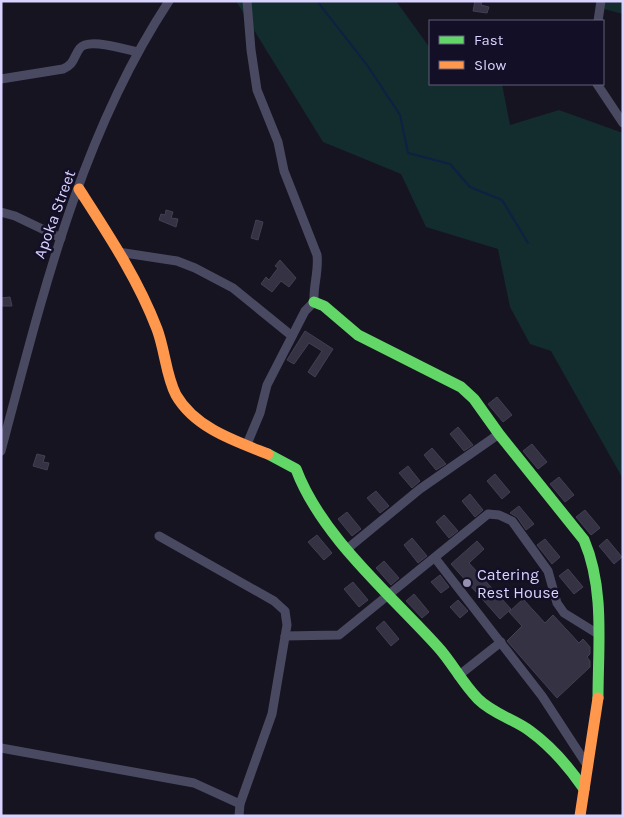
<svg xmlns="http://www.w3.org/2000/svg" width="624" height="817" font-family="Karla,sans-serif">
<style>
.green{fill:#132c2d}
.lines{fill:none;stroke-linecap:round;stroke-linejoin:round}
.stream{stroke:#0d2144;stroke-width:2}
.building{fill:#343243;stroke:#433f54}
.street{stroke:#4a4962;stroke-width:9}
.fast{stroke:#63d668;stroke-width:11}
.slow{stroke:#ff974d;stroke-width:11}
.poi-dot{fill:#9591b1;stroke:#130f26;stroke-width:2}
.labels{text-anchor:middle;stroke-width:5;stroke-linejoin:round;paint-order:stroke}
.street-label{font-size:16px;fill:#d9d4ff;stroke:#130f26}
.poi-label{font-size:16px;fill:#d9d4ff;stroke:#130f26;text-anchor:start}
</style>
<rect width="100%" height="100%" fill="#161421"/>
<g class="green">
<path d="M236 1H396L430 48V84H502L510 125 559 110 623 133V479L551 351 530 344 510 307 498 249 426 227 401 174 323 142Z"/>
<path d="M595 1H623V14L604 9Z"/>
</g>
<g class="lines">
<path class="stream" d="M317 1 367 65 400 115 408 153 450 164 470 187 502 200 528 243"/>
</g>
<g class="building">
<path d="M475 1H482L481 5 489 7 487 13 473 11Z"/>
<path d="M166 210 173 212 171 218 178 219 176 227 159 220 161 214 165 215Z"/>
<path d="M256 220 263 222 258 240 251 238Z"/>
<path d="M280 260 296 278 289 287 281 281 272 292 261 284 266 277 269 280 278 268 275 266Z"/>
<path d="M10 297 12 306H1V298Z"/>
<path d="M305 331 333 349 315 377 308 372 322 351 309 343 294 364 287 360Z"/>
<path d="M497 397 512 415 503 422 488 404Z"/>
<path d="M458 427 473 445 464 451 450 434Z"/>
<path d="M532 444 547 462 538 469 523 451Z"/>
<path d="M432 448 446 464 436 470 424 455Z"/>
<path d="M37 454 45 456 43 462 49 463 47 470 33 466Z"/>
<path d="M408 466 420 481 412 488 399 473Z"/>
<path d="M495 474 510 492 502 499 487 481Z"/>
<path d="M559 477 574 495 565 502 550 484Z"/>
<path d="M376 491 389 506 380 513 367 498Z"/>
<path d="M470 494 483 510 475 517 462 501Z"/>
<path d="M519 506 534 524 526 530 517 517 510 513Z"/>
<path d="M585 510 600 528 591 535 576 517Z"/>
<path d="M347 512 361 529 352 536 338 519Z"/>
<path d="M444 515 458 531 449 538 436 522Z"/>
<path d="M317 535 332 553 324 560 308 542Z"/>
<path d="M412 538 427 556 418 563 404 545Z"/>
<path d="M545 539 560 557 552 564 537 545Z"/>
<path d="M607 539 622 557 614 564 599 546Z"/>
<path d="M477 541 484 549 469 563 511 609 500 619 451 564Z"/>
<path d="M384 561 399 578 391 585 376 568Z"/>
<path d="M568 569 583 587 574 594 559 576Z"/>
<path d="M440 575 449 587 441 593 431 582Z"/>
<path d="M353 582 368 600 359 607 344 589Z"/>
<path d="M414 594 429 612 422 618 406 601Z"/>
<path d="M523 599 545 623 553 615 579 643 583 639 590 647V654L587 657 590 661V667L557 698 507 641 522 626 509 612Z"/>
<path d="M458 600 468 611 460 618 450 607Z"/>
<path d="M384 621 399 639 391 646 376 628Z"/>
</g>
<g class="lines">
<g class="street">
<path d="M598 21 601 1"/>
<path d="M1 79 63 69C75 64 73 57 80 48 89 37 125 50 138 52"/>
<path d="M597 84 623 123"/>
<path d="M1 212 15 216 61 238"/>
<path d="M118 252 177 261 195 268 233 288 292 336"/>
<path d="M247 444 260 413 267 385 305 311 314 302C313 286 319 271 317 255L284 171 278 142 257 90 251 50 247 1"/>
<path d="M1 451C42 297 80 136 169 1"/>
<path d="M159 536 274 601 285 611 287 625 272 714 240 804 239 816"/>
<path d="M347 549 420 489 499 434"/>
<path d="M435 558 542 696 587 765"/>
<path d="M285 636 339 635 488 514 499 515 512 521 548 571 557 603 564 613 598 634"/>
<path d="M458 676 501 642"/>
<path d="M1 748 194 783 240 804"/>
</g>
<g class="fast">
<path d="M314 302 324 306 358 335 461 387 474 399 499 434 584 540C605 589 598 646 598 698"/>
<path d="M268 454 296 469C321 536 389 593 437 646 452 662 462 683 478 699 493 714 514 719 530 731 552 747 569 767 584 789"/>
</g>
<g class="slow">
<path d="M79 189C108 234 138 279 157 329 165 350 166 376 176 395 195 428 235 441 268 454"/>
<path d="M580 816 598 698"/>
</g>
</g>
<circle class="poi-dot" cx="467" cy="583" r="5"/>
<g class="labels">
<g class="street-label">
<text transform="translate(54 214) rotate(-70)" y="6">Apoka Street</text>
</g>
<g class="poi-label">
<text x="477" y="580">Catering<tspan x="477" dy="18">Rest House</tspan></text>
</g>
</g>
<rect width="624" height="817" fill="none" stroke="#d9d4ff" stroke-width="5"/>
<rect x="429" y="20" width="175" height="65" fill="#130f26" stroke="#625e7d"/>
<rect x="439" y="36" width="25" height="8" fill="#63d668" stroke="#625e7d"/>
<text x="474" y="45" font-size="15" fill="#d9d4ff">Fast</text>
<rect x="439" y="61" width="25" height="8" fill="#ff974d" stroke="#625e7d"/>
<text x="474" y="70" font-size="15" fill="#d9d4ff">Slow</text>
</svg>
